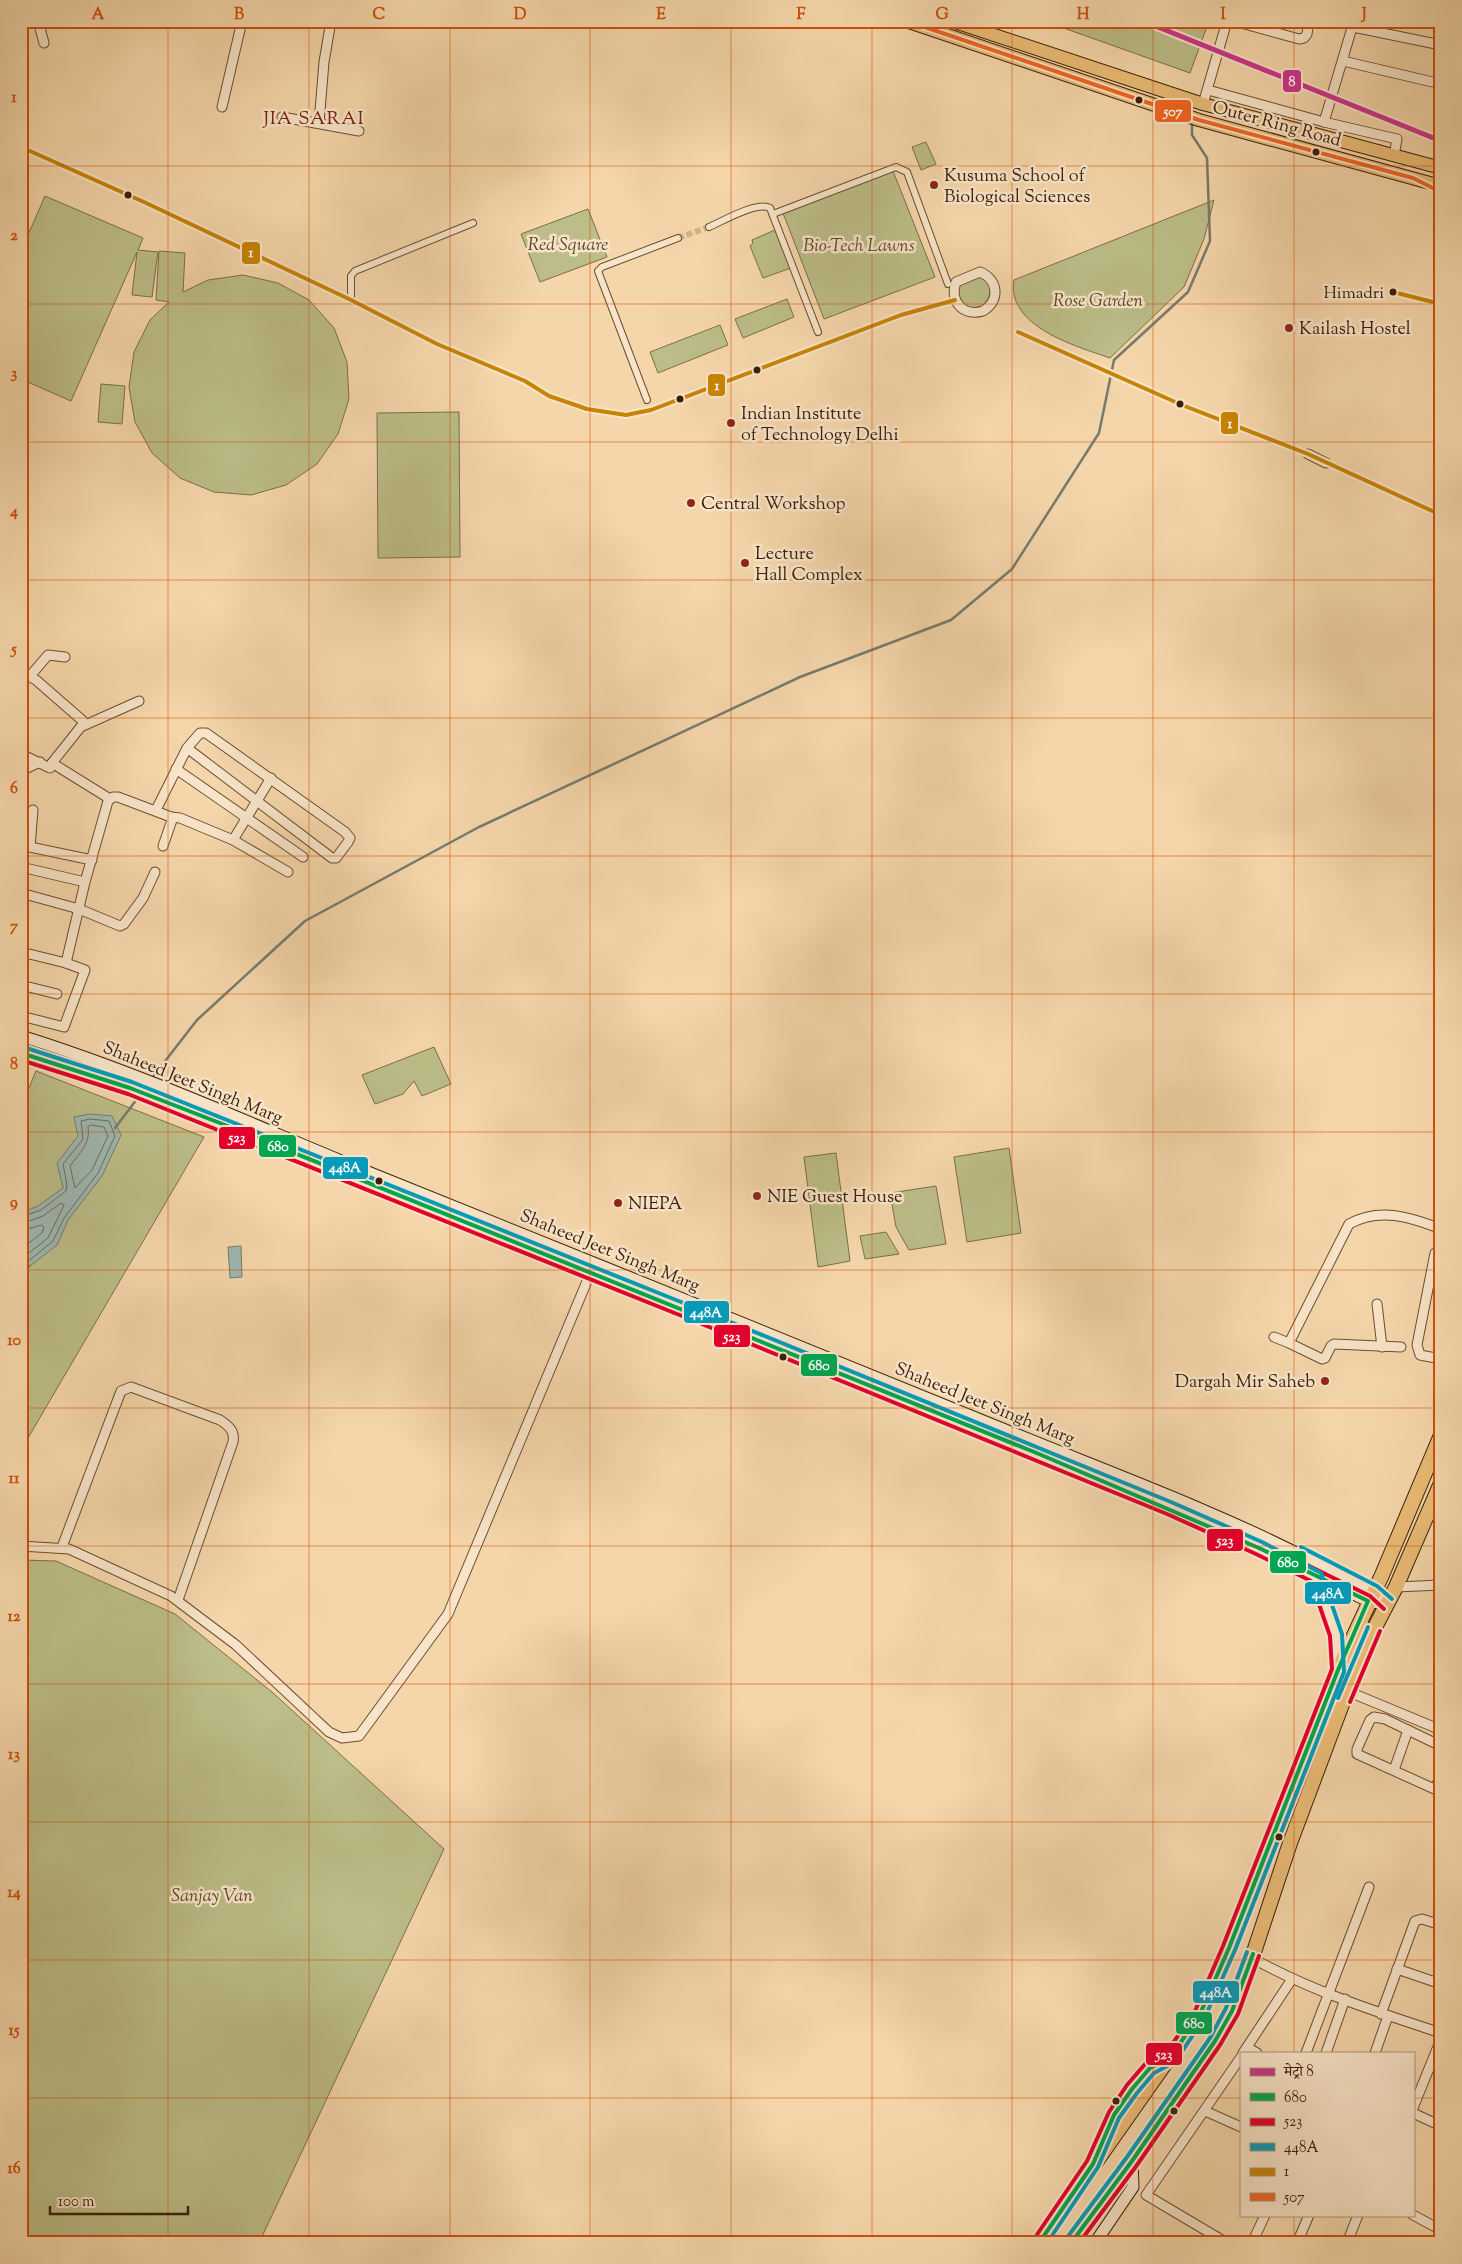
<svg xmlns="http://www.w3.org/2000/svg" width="1462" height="2264" font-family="'Sorts Mill Goudy','Noto Serif Devanagari',serif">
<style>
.green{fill:#bcbd88;stroke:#7c6e48}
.water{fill:#9eb7b1;stroke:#767b6d}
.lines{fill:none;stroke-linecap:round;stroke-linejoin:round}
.shore{stroke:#6c6c5c;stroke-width:1}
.stream{stroke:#767b6d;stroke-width:2.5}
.pedestrian-tunnel{stroke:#d0b28a;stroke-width:6;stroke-dasharray:6 3;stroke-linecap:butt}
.pedestrian-casing{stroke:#6a4e30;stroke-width:8}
.minor-casing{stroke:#6a4e30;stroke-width:11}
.secondary-casing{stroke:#3b2008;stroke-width:13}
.primary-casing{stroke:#3b2008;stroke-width:14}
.trunk-casing{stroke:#3b2008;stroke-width:16}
.pedestrian{stroke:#f8e4c8;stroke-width:6}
.minor{stroke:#f8e4c8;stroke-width:9}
.secondary{stroke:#f8e4c8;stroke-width:11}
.primary{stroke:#eabb75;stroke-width:12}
.trunk{stroke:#eabb75;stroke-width:14}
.bus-1-casing{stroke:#f8e4c8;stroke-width:8}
.bus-2-casing{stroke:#f8e4c8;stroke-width:8}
.bus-3-casing{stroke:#f8e4c8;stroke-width:8}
.bus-4-casing{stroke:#f8e4c8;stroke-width:8}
.bus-5-casing{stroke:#f8e4c8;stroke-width:8}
.bus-1{stroke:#00a651;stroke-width:4}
.bus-2{stroke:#e4002b;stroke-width:4}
.bus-3{stroke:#069bba;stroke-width:4}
.bus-4{stroke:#c88402;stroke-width:4}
.bus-5{stroke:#f26522;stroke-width:4}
.metro-1-casing{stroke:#f8e4c8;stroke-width:9}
.metro-1{stroke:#cc338b;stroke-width:5}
.grid{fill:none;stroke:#ce500b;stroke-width:1;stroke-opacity:0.55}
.bus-dot{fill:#3b2008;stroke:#f8e4c8;stroke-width:2}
.poi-dot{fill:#8f2418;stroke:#f8e4c8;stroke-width:2}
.labels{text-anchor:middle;stroke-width:5;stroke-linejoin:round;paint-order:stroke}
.bus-label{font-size:17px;fill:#3b2008;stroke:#f8e4c8;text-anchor:end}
.street-label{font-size:18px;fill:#3b2008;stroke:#f8e4c8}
.poi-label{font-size:18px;fill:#3b2008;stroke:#f8e4c8;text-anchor:start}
.park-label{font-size:18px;font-style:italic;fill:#5b4728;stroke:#f8e4c8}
.neighbourhood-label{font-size:19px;letter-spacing:1px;fill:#7a1f14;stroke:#f8e4c8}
.line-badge{stroke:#f8e4c8;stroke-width:2}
.badge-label{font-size:14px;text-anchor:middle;font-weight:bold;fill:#fff}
.neatline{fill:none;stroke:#ce500b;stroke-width:2}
.grid-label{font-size:16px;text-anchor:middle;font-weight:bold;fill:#ce500b}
</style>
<rect width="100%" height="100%" fill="#f5d6aa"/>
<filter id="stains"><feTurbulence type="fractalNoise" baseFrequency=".004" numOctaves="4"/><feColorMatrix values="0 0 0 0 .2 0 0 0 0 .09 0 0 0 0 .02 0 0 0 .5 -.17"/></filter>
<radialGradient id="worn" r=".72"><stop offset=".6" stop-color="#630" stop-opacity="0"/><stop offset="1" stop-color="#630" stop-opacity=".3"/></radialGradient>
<g class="green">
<path d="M1044 21H1209L1190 73Z"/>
<path d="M926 142 936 164 921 170 912 147Z"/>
<path d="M893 171 935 277 824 319 783 213Z"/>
<path d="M45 196 143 238 138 250 158 252 152 297 132 295 137 252 71 401 21 379V251Z"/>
<path d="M1214 200 1204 239 1184 287 1110 358C1075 346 1006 326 1014 280Z"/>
<path d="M588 209 607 257 540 282 521 234Z"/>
<path d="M777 229 791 268 763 278 750 246 753 243 752 240Z"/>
<path d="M159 251 185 253 183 292 208 280 243 275 278 283 309 300 334 328 347 362 349 399 338 434 317 464 286 485 251 495 214 492 180 478 152 453 135 422 129 387 134 352 150 320 169 302 156 300Z"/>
<path d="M980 276 989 284C993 296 988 304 977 309L965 307 957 297 958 284Z"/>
<path d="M787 299 794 317 743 338 735 319Z"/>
<path d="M720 325 728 345 658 373 650 352Z"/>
<path d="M101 384 125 386 122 424 98 422Z"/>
<path d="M459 412 460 557 378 558 377 413Z"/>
<path d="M434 1047 451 1084 422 1096 414 1081 403 1094 375 1104 362 1075Z"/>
<path d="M36 1071 204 1137 21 1450V1107Z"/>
<path d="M1009 1148 1021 1233 967 1242 954 1157Z"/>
<path d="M836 1153 850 1261 818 1267 804 1157Z"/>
<path d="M936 1186 946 1244 909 1250 896 1227 890 1193Z"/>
<path d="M886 1232 899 1254 865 1259 860 1236Z"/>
<path d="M21 1560 56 1561 175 1614 272 1692 444 1849 259 2243H21Z"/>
</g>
<g class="water">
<path d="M90 1114 112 1116 121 1135 102 1176 68 1220 57 1245 21 1273V1213L38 1206 63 1188 57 1163 78 1136 74 1117Z"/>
<path d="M241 1246 242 1277 230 1278 228 1247Z"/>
</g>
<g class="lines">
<g class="shore">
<path d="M91 1125 104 1127 108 1136 92 1170 75 1188 70 1166C79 1153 91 1144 88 1127Z"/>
<path d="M21 1217 41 1210 66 1191 67 1186 63 1164 83 1139 81 1121 90 1119 109 1121 115 1136 98 1173 64 1218 53 1241 21 1267"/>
<path d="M21 1224 43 1216 61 1203 64 1205 48 1238 21 1259"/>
<path d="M21 1231 41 1225 44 1227 42 1233 21 1249"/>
</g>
<g class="stream">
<path d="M1191 27V21"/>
<path d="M152 1078 197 1020 305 921 479 827 800 677 951 620 1012 569 1099 433 1114 360 1188 292 1210 241 1207 158 1192 135V124"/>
<path d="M115 1128 140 1095"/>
<path d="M21 1277 29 1266"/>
</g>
<path class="pedestrian-tunnel" d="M678 238 709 227"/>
<g class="pedestrian-casing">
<g id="pedestrian">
<path d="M773 214 896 167 907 172 948 284"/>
<path d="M709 227C723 221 757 201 770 208L818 332"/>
<path d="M351 300V276L355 271 473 223"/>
<path d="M647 400 598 271 602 267 678 238"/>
</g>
</g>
<g class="minor-casing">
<g id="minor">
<path d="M38 21 44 43"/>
<path d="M1234 21 1299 39 1304 38 1307 34 1309 21"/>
<path d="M1353 27 1441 45"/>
<path d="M1343 61 1441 84"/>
<path d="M1208 90 1324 122 1397 139 1394 156"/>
<path d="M1203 104 1227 21"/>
<path d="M222 107 242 21"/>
<path d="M282 117 359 131"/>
<path d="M1324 122 1354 21"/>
<path d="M319 123 324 62 331 21"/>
<path d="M980 272C999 280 1000 301 983 311 963 317 949 301 956 282Z"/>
<path d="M1308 454 1326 463"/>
<path d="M21 672 36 680 83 721V724L52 763 50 768 21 754"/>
<path d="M30 676 48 655 65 657"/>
<path d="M83 726 139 701"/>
<path d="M52 763 110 799"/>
<path d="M176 769 303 857"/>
<path d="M21 771 40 762"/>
<path d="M33 810 30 847 92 860"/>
<path d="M156 810 187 748 200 733H206L345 832 350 838 348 842 336 858H332L187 748"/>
<path d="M171 817 180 818 233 840 288 872"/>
<path d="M233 840 271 778"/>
<path d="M21 867 85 882"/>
<path d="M21 893 79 909 120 926 124 924 143 898 155 872"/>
<path d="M21 952 66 963 85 970 64 1027 21 1016"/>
<path d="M66 963 85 882 108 801 113 797H118L171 817 172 820 163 846"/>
<path d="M21 985 57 994"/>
<path d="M1435 1253 1417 1345 1420 1355 1441 1359"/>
<path d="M1377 1304 1382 1347"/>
<path d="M1274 1337 1289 1343"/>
<path d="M1401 1347 1334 1344 1331 1346 1325 1358 1322 1359 1289 1343 1349 1224C1380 1207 1410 1217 1441 1229"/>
<path d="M21 1546 69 1549 171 1596 236 1645 329 1732 342 1738 359 1736 448 1614 590 1274"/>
<path d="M62 1547 121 1391 131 1387 220 1420C229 1426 235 1431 233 1442L178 1600"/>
<path d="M1396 1587 1441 1585"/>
<path d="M1347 1691 1441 1730"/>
<path d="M1441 1746 1385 1719 1374 1717 1370 1720 1357 1749V1754L1441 1792"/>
<path d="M1394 1770 1408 1730"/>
<path d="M1435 1789 1441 1775"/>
<path d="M1252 1958C1311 1991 1377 2012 1441 2033"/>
<path d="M1397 1969 1441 1984"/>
<path d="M1381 2014 1415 1921 1422 1919 1441 1925"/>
<path d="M1247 2047 1257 2053"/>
<path d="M1243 2053 1292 1979"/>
<path d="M1306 2053 1369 1887"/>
<path d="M1326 2053 1345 1999"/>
<path d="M1375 2053 1388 2016"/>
<path d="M1413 2108 1441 2039"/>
<path d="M1205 2111 1241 2127"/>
<path d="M1413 2113 1441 2126"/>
<path d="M1099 2150C1114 2115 1130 2078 1166 2060"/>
<path d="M1413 2215 1441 2230"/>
<path d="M1227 2243 1146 2195 1241 2057"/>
<path d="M1252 2243 1265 2215"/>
<path d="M1297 2243 1309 2215"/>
<path d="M1347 2243 1358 2215"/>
</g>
</g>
<g class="secondary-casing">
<g id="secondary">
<path d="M21 1036C140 1073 253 1125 368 1172 580 1257 791 1343 1003 1429 1108 1472 1216 1511 1318 1564 1342 1576 1368 1585 1388 1604"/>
<path d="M21 1053 130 1088 225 1125 1039 1454 1259 1548 1368 1601 1379 1603"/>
<path d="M1316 1577 1336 1635 1338 1669"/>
<path d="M1095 2243 1133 2187 1132 2161"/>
</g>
</g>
<g class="primary-casing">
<g id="primary">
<path d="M906 21 1199 120 1441 186"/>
<path d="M952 21 1203 104 1441 168"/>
</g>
</g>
<g class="trunk-casing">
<g id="trunk">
<path d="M1039 2243 1200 2014 1229 1948 1338 1670 1382 1575 1441 1435"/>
<path d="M1071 2243 1174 2101 1215 2041 1232 2011 1252 1958 1290 1843 1347 1691 1374 1629 1396 1587 1441 1483"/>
</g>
</g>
<use href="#pedestrian" class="pedestrian"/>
<use href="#minor" class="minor"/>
<use href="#secondary" class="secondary"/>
<use href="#primary" class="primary"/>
<use href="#trunk" class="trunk"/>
<g class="bus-1-casing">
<g id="bus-1">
<path d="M21 1053 130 1088 225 1125 1039 1454 1259 1548 1368 1601 1338 1670 1229 1948 1200 2014 1170 2058 1150 2068 1132 2089 1114 2115 1093 2164 1039 2243"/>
<path d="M1071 2243 1132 2161 1215 2041 1232 2011 1253 1954"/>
</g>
</g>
<g class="bus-2-casing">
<g id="bus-2">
<path d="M21 1060 128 1094 692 1320 1167 1514 1256 1554 1311 1581 1330 1636 1332 1669 1223 1946 1195 2011 1166 2053 1146 2063 1127 2085 1109 2112 1087 2161 1034 2239"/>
<path d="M1295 1559 1370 1596 1384 1609"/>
<path d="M1350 1702 1380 1631"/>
<path d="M1079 2243 1137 2165 1220 2045 1238 2014 1259 1956"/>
</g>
</g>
<g class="bus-3-casing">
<g id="bus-3">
<path d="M23 1047 132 1082 696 1308 1171 1502 1262 1542 1321 1573 1342 1634 1344 1672 1235 1950 1205 2017 1175 2062 1154 2073 1137 2093 1119 2118 1098 2167 1047 2243"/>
<path d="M1301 1547 1377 1586 1392 1599"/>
<path d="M1338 1698 1368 1627"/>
<path d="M1066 2239 1127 2157 1210 2038 1226 2008 1247 1952"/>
</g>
</g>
<g class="bus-4-casing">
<g id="bus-4">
<path d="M21 147 144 202 351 300 437 344 525 381 549 396 587 409 626 415 651 410 901 315 955 300"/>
<path d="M1393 292 1441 304"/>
<path d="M1018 332 1182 405 1308 454 1441 515"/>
</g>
</g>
<g class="bus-5-casing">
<path id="bus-5" d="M907 21 1199 120 1413 178 1441 192"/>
</g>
<use href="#bus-1" class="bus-1"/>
<use href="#bus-2" class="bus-2"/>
<use href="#bus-3" class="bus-3"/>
<use href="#bus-4" class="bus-4"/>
<use href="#bus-5" class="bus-5"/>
<g class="metro-1-casing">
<path id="metro-1" d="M1143 21 1441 141"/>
</g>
<use href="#metro-1" class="metro-1"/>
</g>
<path class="grid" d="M168 21V2243M309 21V2243M450 21V2243M590 21V2243M731 21V2243M872 21V2243M1012 21V2243M1153 21V2243M1294 21V2053M21 166H1441M21 304H1441M21 442H1441M21 580H1441M21 718H1441M21 856H1441M21 994H1441M21 1132H1441M21 1270H1441M21 1408H1441M21 1546H1441M21 1684H1441M21 1822H1441M21 1960H1441M21 2098H1241M1413 2098H1441M1294 2215V2243"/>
<g class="bus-dot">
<circle cx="1139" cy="100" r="4.5"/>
<circle cx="1316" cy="152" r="4.5"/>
<circle cx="128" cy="195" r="4.5"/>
<circle cx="1393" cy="292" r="4.5"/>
<circle cx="757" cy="370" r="4.5"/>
<circle cx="680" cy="399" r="4.5"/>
<circle cx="1180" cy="404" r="4.5"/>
<circle cx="379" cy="1181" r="4.5"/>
<circle cx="783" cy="1357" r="4.5"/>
<circle cx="1279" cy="1837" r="4.5"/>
<circle cx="1116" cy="2101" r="4.5"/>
<circle cx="1174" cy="2111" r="4.5"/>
</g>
<g class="poi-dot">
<circle cx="934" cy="185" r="5"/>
<circle cx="1289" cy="328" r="5"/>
<circle cx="731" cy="423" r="5"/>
<circle cx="691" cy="503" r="5"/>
<circle cx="745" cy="563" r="5"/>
<circle cx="757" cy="1196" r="5"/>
<circle cx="618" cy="1203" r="5"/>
<circle cx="1325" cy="1381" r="5"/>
</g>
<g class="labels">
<g class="bus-label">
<text x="1384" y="298">Himadri</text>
</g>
<g class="street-label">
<text transform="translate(1277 123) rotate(15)" y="6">Outer Ring Road</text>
<text transform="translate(193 1082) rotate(22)" y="6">Shaheed Jeet Singh Marg</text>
<text transform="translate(610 1250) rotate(22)" y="6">Shaheed Jeet Singh Marg</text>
<text transform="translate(985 1403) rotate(22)" y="6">Shaheed Jeet Singh Marg</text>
</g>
<g class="poi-label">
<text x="944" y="181">Kusuma School of<tspan x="944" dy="21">Biological Sciences</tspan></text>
<text x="1299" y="334">Kailash Hostel</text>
<text x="741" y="419">Indian Institute<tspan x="741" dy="21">of Technology Delhi</tspan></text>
<text x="701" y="509">Central Workshop</text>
<text x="755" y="559">Lecture<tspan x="755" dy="21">Hall Complex</tspan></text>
<text x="767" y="1202">NIE Guest House</text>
<text x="628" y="1209">NIEPA</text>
<text x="1315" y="1387" text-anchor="end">Dargah Mir Saheb</text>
</g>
<g class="park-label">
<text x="568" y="250">Red Square</text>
<text x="859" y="251">Bio-Tech Lawns</text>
<text x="1098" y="306">Rose Garden</text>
<text x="212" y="1901">Sanjay Van</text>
</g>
<g class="neighbourhood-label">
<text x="314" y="124">JIA SARAI</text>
</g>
</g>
<g class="line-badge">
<rect x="1282" y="69" width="20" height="24" rx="5" fill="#cc338b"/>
<rect x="1154" y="99" width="38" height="24" rx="5" fill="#f26522"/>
<rect x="241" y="241" width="20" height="24" rx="5" fill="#c88402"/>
<rect x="707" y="373" width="19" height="24" rx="5" fill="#c88402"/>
<rect x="1220" y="411" width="19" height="24" rx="5" fill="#c88402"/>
<rect x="218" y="1126" width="38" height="24" rx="5" fill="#e4002b"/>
<rect x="258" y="1134" width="39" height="24" rx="5" fill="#00a651"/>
<rect x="322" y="1156" width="47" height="24" rx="5" fill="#069bba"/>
<rect x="683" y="1300" width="47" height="24" rx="5" fill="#069bba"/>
<rect x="713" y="1324" width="38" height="24" rx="5" fill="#e4002b"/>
<rect x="800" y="1353" width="38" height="24" rx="5" fill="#00a651"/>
<rect x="1206" y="1528" width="38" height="24" rx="5" fill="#e4002b"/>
<rect x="1269" y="1550" width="38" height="24" rx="5" fill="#00a651"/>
<rect x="1304" y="1581" width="48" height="24" rx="5" fill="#069bba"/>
<rect x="1192" y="1980" width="48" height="24" rx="5" fill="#069bba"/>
<rect x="1175" y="2011" width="38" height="24" rx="5" fill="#00a651"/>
<rect x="1145" y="2042" width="38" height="24" rx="5" fill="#e4002b"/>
</g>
<g class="badge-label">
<text x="1292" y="86">8</text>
<text x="1173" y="116">507</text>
<text x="251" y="257">1</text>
<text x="717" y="390">1</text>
<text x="1230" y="428">1</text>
<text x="237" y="1142">523</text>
<text x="278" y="1151">680</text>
<text x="345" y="1172">448A</text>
<text x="706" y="1317">448A</text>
<text x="732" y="1341">523</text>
<text x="819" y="1370">680</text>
<text x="1225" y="1545">523</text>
<text x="1288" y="1567">680</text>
<text x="1328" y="1598">448A</text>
<text x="1216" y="1997">448A</text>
<text x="1194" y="2028">680</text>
<text x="1164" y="2059">523</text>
</g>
<rect width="1462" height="2264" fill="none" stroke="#f5d6aa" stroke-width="55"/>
<rect x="1240" y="2052" width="175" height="165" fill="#f8e4c8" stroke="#ac967b"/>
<rect x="1250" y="2068" width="25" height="8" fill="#cc338b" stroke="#ac967b"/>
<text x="1284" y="2076" font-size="15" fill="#3b2008">मेट्रो 8</text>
<rect x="1250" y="2093" width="25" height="8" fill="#00a651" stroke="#ac967b"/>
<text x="1284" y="2102" font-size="15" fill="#3b2008">680</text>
<rect x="1250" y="2118" width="25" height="8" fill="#e4002b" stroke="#ac967b"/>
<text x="1284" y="2126" font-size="15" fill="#3b2008">523</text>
<rect x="1250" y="2143" width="25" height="8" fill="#069bba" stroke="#ac967b"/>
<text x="1284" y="2152" font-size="15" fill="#3b2008">448A</text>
<rect x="1250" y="2168" width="25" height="8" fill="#c88402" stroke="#ac967b"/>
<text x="1284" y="2176" font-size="15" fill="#3b2008">1</text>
<rect x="1250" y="2193" width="25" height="8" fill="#f26522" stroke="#ac967b"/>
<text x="1284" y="2202" font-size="15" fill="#3b2008">507</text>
<path d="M50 2206v8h138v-8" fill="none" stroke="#3b2008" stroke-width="2.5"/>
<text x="58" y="2206" font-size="15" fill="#3b2008" stroke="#f8e4c8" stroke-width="4" paint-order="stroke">100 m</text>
<rect x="28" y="28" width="1406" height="2208" class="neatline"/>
<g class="grid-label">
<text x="98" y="19">A</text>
<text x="239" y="19">B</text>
<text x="379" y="19">C</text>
<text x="520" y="19">D</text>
<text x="661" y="19">E</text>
<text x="801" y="19">F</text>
<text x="942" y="19">G</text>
<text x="1083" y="19">H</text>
<text x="1223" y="19">I</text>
<text x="1364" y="19">J</text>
<text x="14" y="102">1</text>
<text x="14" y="240">2</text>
<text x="14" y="378">3</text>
<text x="14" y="516">4</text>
<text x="14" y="654">5</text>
<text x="14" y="793">6</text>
<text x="14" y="931">7</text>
<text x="14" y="1069">8</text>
<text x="14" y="1207">9</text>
<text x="14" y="1345">10</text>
<text x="14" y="1483">11</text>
<text x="14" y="1621">12</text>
<text x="14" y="1759">13</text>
<text x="14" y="1897">14</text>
<text x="14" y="2035">15</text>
<text x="14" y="2173">16</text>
</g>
<rect width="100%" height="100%" filter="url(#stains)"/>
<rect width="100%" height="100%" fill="url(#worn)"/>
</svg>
